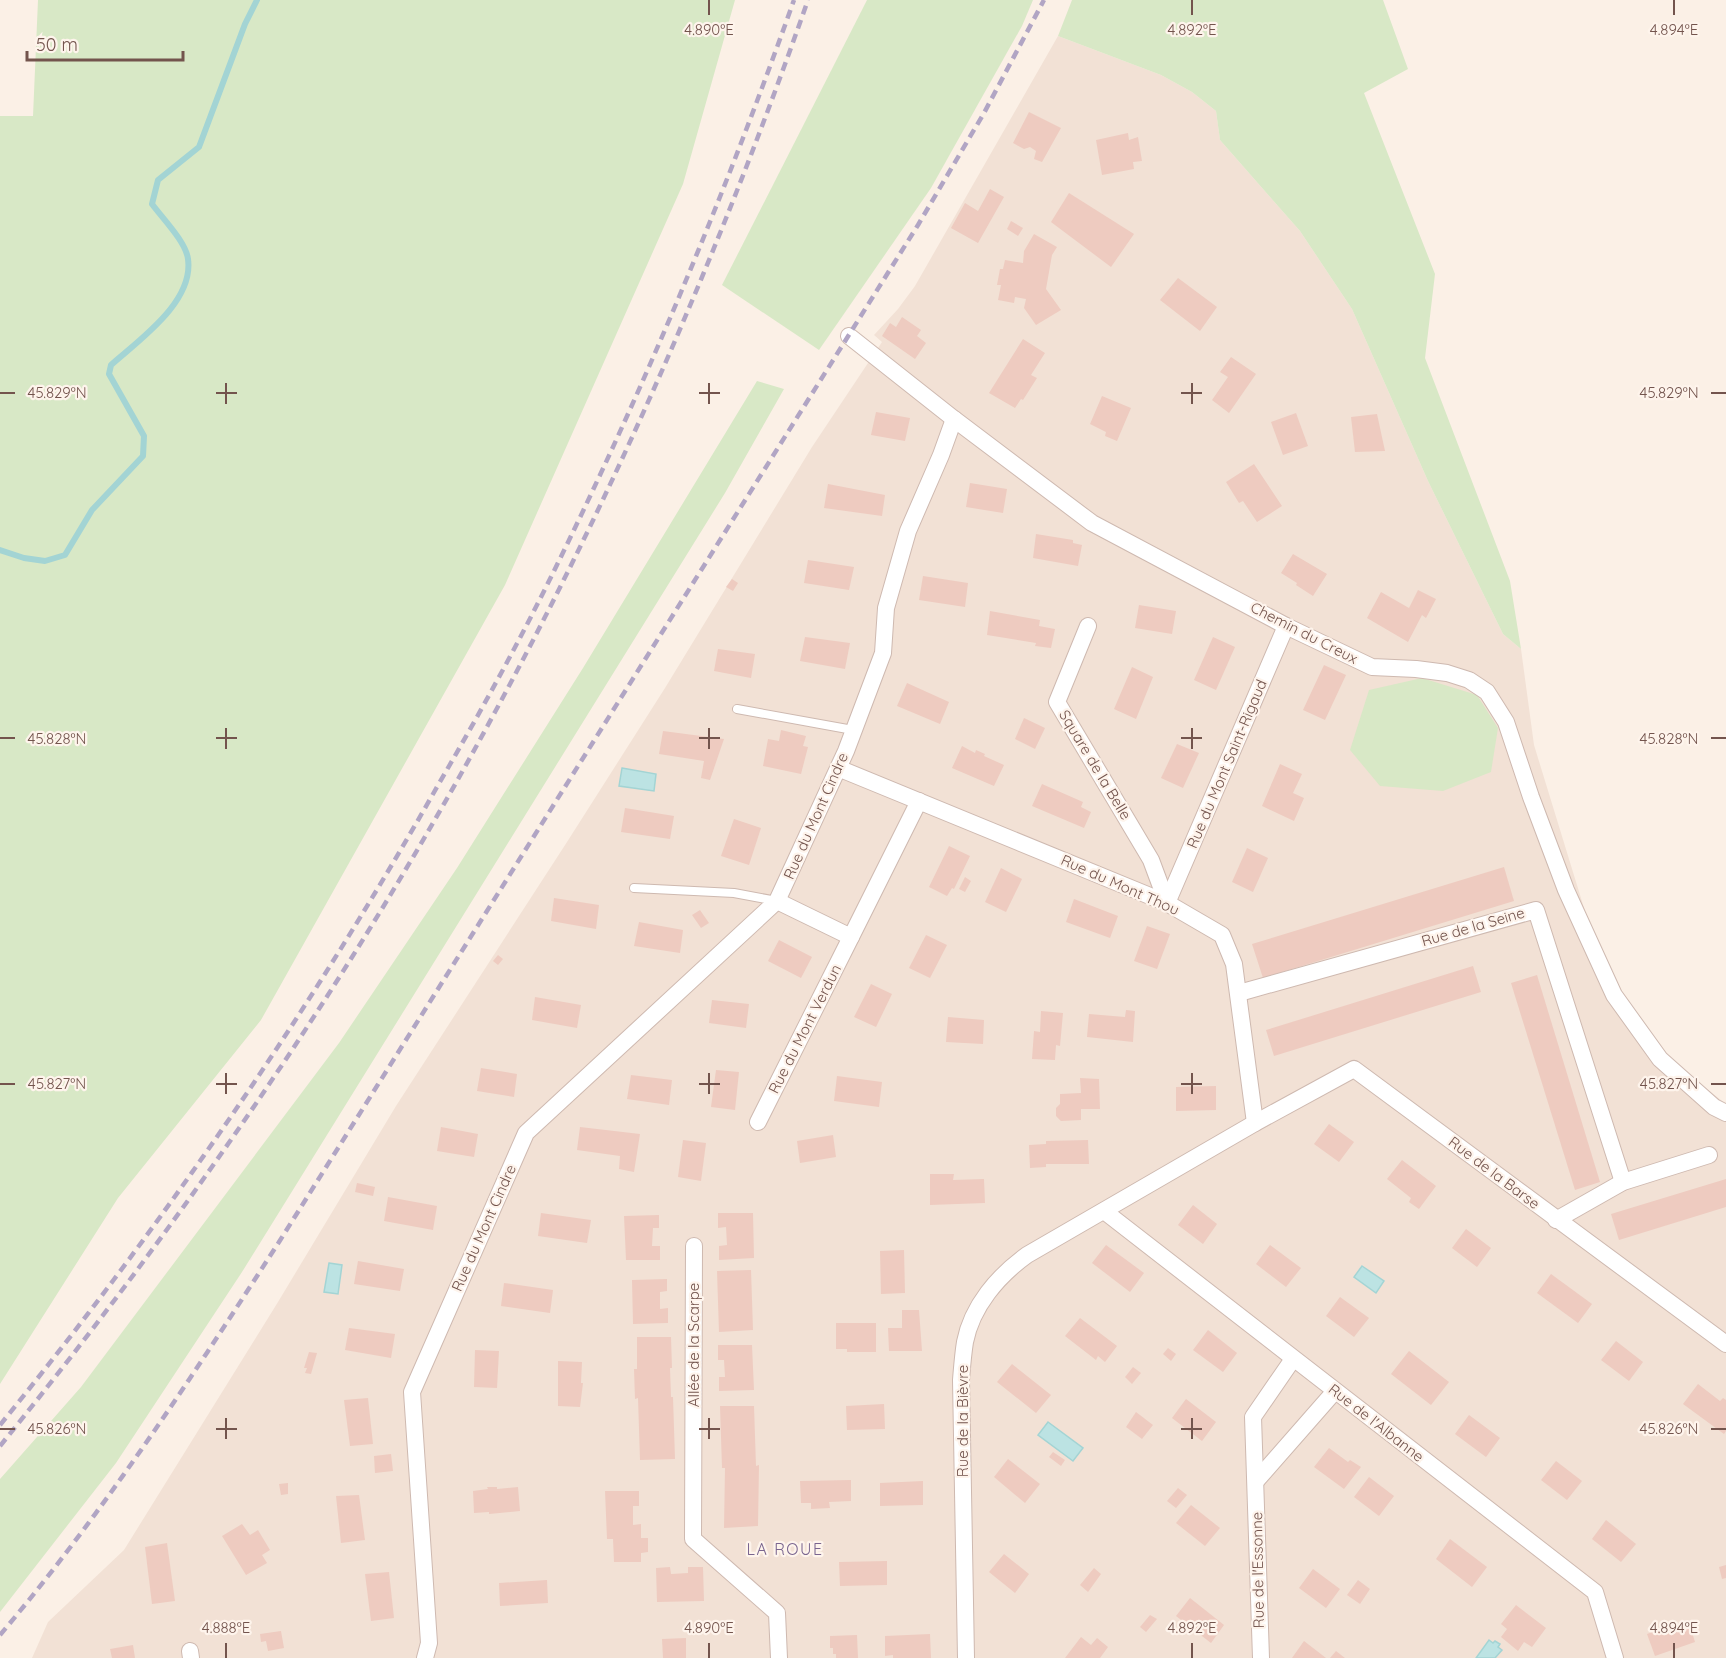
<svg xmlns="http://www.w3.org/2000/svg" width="1726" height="1658" font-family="Quicksand,sans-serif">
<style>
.residential{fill:#f2e1d5}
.green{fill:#d8e8c6}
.water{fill:#bce3e3;stroke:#a3d4d4;stroke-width:1.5}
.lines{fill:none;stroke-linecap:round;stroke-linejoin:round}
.stream{stroke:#a3d4d4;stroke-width:6}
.building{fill:#eecbc0}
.service-casing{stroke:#ceb9b0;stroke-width:10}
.minor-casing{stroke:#ceb9b0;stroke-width:18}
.service{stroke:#fff;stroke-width:8}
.minor{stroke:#fff;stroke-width:16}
.rail{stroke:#b1a5c4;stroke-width:4.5;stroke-dasharray:9 6;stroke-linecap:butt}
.ticks{fill:none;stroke:#73544d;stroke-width:2}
.labels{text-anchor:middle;stroke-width:4.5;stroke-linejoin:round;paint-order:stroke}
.street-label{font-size:15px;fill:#73544d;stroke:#fef4ec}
.neighbourhood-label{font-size:16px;letter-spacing:1.5px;fill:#7a658f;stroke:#fef4ec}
.ticks-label{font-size:15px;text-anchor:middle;fill:#73544d;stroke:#fef4ec;stroke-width:4.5;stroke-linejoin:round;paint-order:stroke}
</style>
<rect width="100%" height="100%" fill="#fbf0e6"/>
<path class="residential" d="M1058 36 1161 75 1192 92 1216 111 1220 140 1300 231 1352 309 1428 481 1503 634 1521 649 1534 745 1592 934 1626 1000 1675 1064 1726 1104V1658H32L48 1622 124 1550 278 1302 396 1106 567 842 665 688 812 447 882 342 874 335 898 309 915 286Z"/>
<g class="green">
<path d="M38 0H735L683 184 505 585 261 1020 118 1198 0 1384V116H33Z"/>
<path d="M867 0H1033L1022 26 931 188 819 350 722 285Z"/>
<path d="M1072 0H1383L1408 69 1364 93 1435 274 1425 358 1510 581 1521 649 1503 634 1428 481 1352 309 1300 231 1220 140 1216 111 1192 92 1161 75 1058 36Z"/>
<path d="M757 381 784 389 725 493 242 1272 116 1463 0 1612V1479L81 1387 339 1043 457 868 583 668Z"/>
<path d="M1422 678 1477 695 1498 728 1491 772 1443 791 1380 786 1350 750 1369 690Z"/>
</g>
<g class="water">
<path d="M622 768 656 774 654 791 619 786Z"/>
<path d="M329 1263 342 1265 338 1294 324 1292Z"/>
<path d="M1362 1266 1384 1281 1376 1293 1354 1277Z"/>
<path d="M1048 1422 1083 1448 1073 1461 1038 1435Z"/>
<path d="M1489 1640 1493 1643 1495 1641 1500 1644 1498 1647 1502 1650 1495 1658H1476Z"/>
</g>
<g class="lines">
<path class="stream" d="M0 550 24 558 45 561 65 555 92 510 143 456 144 436 109 374 111 365C139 340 194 302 188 259 186 242 163 219 152 204L158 180 199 147 245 24 257 0"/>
</g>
<g class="building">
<path d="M1029 112 1061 128 1042 162 1034 159 1036 151 1030 147 1024 149 1013 143Z"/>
<path d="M1128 133 1129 140 1138 137 1142 161 1133 162 1134 169 1102 175 1096 140Z"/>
<path d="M990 189 1004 197 978 243 951 228 965 203 978 211Z"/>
<path d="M1069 193 1134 234 1111 267 1051 222Z"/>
<path d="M1011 221 1023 228 1018 236 1007 229Z"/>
<path d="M1034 234 1057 247 1052 255 1046 289 1061 310 1036 325 1024 308 1026 299 1015 297 1014 303 998 300 1001 285H997L1000 269H1003L1005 260 1023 263 1024 251Z"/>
<path d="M1178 278 1217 307 1200 331 1160 300Z"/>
<path d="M902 317 921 330 917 336 926 343 915 359 882 336 890 323 896 327Z"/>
<path d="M1023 339 1045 353 1031 375 1037 378 1023 400 1021 399 1015 408 989 393Z"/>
<path d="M1231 357 1256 374 1229 413 1212 400 1228 377 1220 372Z"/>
<path d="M1102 396 1131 408 1117 441 1105 436 1106 432 1090 424Z"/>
<path d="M876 412 910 418 905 441 871 435Z"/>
<path d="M1296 413 1308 446 1283 455 1271 422Z"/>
<path d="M1377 414 1385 451 1355 452 1351 417Z"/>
<path d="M1254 464 1282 506 1257 522 1243 501 1239 503 1226 482Z"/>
<path d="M970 483 1007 489 1003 513 966 507Z"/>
<path d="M828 484 885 495 882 516 824 508Z"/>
<path d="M1036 534 1073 540V543L1082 545 1078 566 1033 558Z"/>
<path d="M1293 554 1327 574 1313 596 1296 585 1297 583 1281 573Z"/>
<path d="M808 560 854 567 849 590 804 583Z"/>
<path d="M923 576 968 583 965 607 919 600Z"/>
<path d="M732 579 738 583 733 591 726 587Z"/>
<path d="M1418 590 1436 599 1426 618 1422 615 1408 642 1367 618 1381 592 1409 608Z"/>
<path d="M1139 605 1176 611 1172 634 1135 628Z"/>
<path d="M990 611 1040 620 1039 626 1055 629 1051 648 1035 646 1036 643 987 635Z"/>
<path d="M805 637 850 643 845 669 800 661Z"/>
<path d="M1213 637 1235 647 1216 690 1194 680Z"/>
<path d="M718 649 755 654 751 678 714 671Z"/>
<path d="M1324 665 1346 675 1325 720 1303 710Z"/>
<path d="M1132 667 1153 677 1136 719 1114 709Z"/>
<path d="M907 683 949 702 940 724 897 706Z"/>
<path d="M1024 718 1045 728 1035 749 1015 739Z"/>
<path d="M781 730 806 736 803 746 808 747 801 774 763 766 768 739 779 741Z"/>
<path d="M663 731 724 739 710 780 701 778 704 761 659 754Z"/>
<path d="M1177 744 1199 753 1183 788 1161 778Z"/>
<path d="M962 746 975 753 976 750 985 754 984 756 1004 765 994 786 952 768Z"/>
<path d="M1280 764 1302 774 1293 793 1304 798 1294 821 1262 806Z"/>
<path d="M1042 784 1083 802 1081 807 1091 812 1084 828 1032 806Z"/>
<path d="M625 808 674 816 670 839 621 832Z"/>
<path d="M734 819 761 828 749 865 721 856Z"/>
<path d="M949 846 970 856 954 889 952 888 947 896 929 887Z"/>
<path d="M1247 848 1268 858 1253 892 1232 882Z"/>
<path d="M1504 867 1514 901 1263 978 1252 944Z"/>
<path d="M1001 868 1022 879 1006 912 985 902Z"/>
<path d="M965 877 971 881 965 892 959 889Z"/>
<path d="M554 898 599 905 596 929 551 921Z"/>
<path d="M1074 899 1118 916 1110 938 1066 922Z"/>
<path d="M700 910 709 923 701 928 692 915Z"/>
<path d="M639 922 683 930 680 953 634 946Z"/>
<path d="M1147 926 1170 934 1157 969 1134 961Z"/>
<path d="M926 935 947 945 930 978 909 968Z"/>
<path d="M779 940 812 957 801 978 768 961Z"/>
<path d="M498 955 503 959 498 965 493 961Z"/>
<path d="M1473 966 1481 992 1274 1056 1266 1030Z"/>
<path d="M1537 975 1600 1182 1575 1190 1511 983Z"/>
<path d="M871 984 892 994 876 1027 854 1017Z"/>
<path d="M535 997 581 1005 577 1028 532 1020Z"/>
<path d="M712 1000 749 1004 746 1028 709 1023Z"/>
<path d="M1126 1010 1135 1011 1133 1042 1087 1037 1089 1014 1125 1017Z"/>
<path d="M1041 1011 1063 1013 1060 1046 1056 1045 1055 1060 1032 1059 1034 1031 1040 1032Z"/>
<path d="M948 1017 984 1020 983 1044 946 1042Z"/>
<path d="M481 1068 517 1074 514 1097 477 1091Z"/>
<path d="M716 1070 739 1072 735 1110 711 1107Z"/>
<path d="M631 1075 672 1080 669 1105 627 1099Z"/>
<path d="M837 1076 882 1082 879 1107 834 1101Z"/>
<path d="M1080 1078 1099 1079 1100 1109H1081V1120L1061 1121 1056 1116V1108L1060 1104V1094L1081 1093Z"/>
<path d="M1216 1086V1110L1176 1111V1087Z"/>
<path d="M1329 1124 1354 1142 1339 1162 1314 1144Z"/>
<path d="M441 1127 478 1134 474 1157 437 1151Z"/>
<path d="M580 1127 640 1134 634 1172 619 1169 620 1156 577 1150Z"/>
<path d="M833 1135 836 1157 800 1163 797 1141Z"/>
<path d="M683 1140 706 1143 701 1181 678 1177Z"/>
<path d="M1088 1140 1089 1164H1046V1167L1030 1168 1029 1145 1046 1144V1141Z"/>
<path d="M1402 1160 1436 1186 1419 1209 1409 1202 1411 1198 1387 1179Z"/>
<path d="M930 1174H954L953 1180 984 1179 985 1203 930 1205Z"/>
<path d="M1726 1179V1207L1619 1240 1611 1214Z"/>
<path d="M357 1183 375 1187 373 1196 355 1192Z"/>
<path d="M388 1197 437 1206 433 1230 384 1221Z"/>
<path d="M1193 1205 1217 1224 1203 1244 1178 1225Z"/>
<path d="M541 1213 591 1220 587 1243 538 1236Z"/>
<path d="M718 1213H753L754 1258 719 1260V1246L727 1245 726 1227 718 1228Z"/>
<path d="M659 1215V1228H653L652 1246H660V1260H626L624 1216Z"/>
<path d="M1466 1229 1491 1248 1477 1267 1452 1248Z"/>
<path d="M1106 1245 1144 1273 1130 1292 1092 1263Z"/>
<path d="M1270 1245 1301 1268 1286 1287 1256 1264Z"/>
<path d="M904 1250 905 1293 881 1294 880 1251Z"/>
<path d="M358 1261 404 1269 400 1291 354 1284Z"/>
<path d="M751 1270 753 1330 719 1332 717 1271Z"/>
<path d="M1551 1274 1592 1304 1578 1323 1537 1293Z"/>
<path d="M667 1279V1291L660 1292V1309L668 1308V1323L633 1324 632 1280Z"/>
<path d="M504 1283 553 1290 550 1313 501 1306Z"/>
<path d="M1340 1297 1369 1318 1354 1337 1326 1316Z"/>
<path d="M902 1310H919L922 1351H889L888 1328H902Z"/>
<path d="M1080 1318 1117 1346 1105 1362 1098 1356 1096 1360 1065 1336Z"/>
<path d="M836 1323H876V1352H847V1349H836Z"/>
<path d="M349 1328 395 1334 391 1358 345 1350Z"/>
<path d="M1208 1330 1237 1353 1223 1372 1193 1350Z"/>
<path d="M637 1337H671L672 1368H670L671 1397H673L675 1459 640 1460 638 1398 635 1399 634 1369H637Z"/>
<path d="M1616 1341 1643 1362 1629 1381 1601 1360Z"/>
<path d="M718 1345H752L754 1390 719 1391V1377H725L724 1360H718Z"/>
<path d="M1168 1348 1176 1354 1171 1361 1163 1354Z"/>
<path d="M475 1350 499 1351 497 1388 474 1387Z"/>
<path d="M1409 1351 1449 1382 1431 1405 1391 1374Z"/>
<path d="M309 1352 317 1353 311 1374 305 1373 307 1368H304Z"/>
<path d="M558 1361 582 1362 581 1383H583L580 1407 558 1406Z"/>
<path d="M1012 1364 1051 1395 1036 1413 997 1382Z"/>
<path d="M1133 1367 1141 1373 1132 1384 1125 1377Z"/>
<path d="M1698 1384 1720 1401 1723 1398 1726 1400V1431L1724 1434 1683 1404Z"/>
<path d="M368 1398 373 1444 350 1446 344 1400Z"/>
<path d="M1186 1399 1216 1422 1202 1441 1172 1418Z"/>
<path d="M884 1404 885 1429 847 1430 846 1406Z"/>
<path d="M720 1406H754L756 1466 759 1465 758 1526 724 1528 725 1468H722Z"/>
<path d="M1136 1412 1153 1425 1142 1439 1126 1427Z"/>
<path d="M1469 1415 1500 1438 1486 1457 1455 1434Z"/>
<path d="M1329 1448 1348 1462 1350 1460 1361 1467 1344 1489 1314 1467Z"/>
<path d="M1053 1452 1065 1460 1061 1466 1049 1457Z"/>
<path d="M391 1454 393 1471 375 1473 374 1456Z"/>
<path d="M1008 1459 1040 1484 1025 1503 994 1477Z"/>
<path d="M1556 1461 1582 1481 1567 1500 1541 1480Z"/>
<path d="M1369 1477 1394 1496 1379 1516 1354 1497Z"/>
<path d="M851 1480V1501L829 1502 830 1508 811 1509V1503H801L800 1481Z"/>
<path d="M923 1481V1505L880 1506V1483Z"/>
<path d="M288 1483V1494L281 1495 279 1484Z"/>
<path d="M487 1487H497V1489L518 1487 520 1511 489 1514V1512L474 1513 473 1491 488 1489Z"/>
<path d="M1178 1488 1187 1495 1176 1508 1167 1501Z"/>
<path d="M605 1491H639V1506H633V1525L641 1524V1538H648V1552L641 1553V1562H614L613 1539H607Z"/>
<path d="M359 1495 365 1540 341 1543 336 1496Z"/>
<path d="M1191 1505 1220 1528 1205 1546 1176 1523Z"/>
<path d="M1606 1520 1636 1544 1621 1562 1592 1539Z"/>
<path d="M242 1524 250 1535 258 1530 270 1550 262 1555 267 1563 246 1575 222 1536Z"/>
<path d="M1450 1539 1487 1567 1472 1587 1436 1559Z"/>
<path d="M167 1543 175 1601 152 1604 145 1547Z"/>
<path d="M1004 1554 1029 1574 1015 1593 989 1572Z"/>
<path d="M887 1561V1585L840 1586 839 1562Z"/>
<path d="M1726 1565V1578L1722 1579 1719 1567Z"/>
<path d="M670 1567 671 1574 688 1573V1567H703L704 1601 657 1602 656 1568Z"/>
<path d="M1094 1568 1101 1574 1088 1592 1080 1585Z"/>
<path d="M1313 1569 1340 1589 1326 1608 1299 1588Z"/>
<path d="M389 1572 394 1618 371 1621 365 1574Z"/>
<path d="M547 1580 548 1603 500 1606 499 1583Z"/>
<path d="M1358 1580 1370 1589 1360 1604 1347 1595Z"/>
<path d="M1190 1598 1224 1625 1211 1643 1176 1616Z"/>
<path d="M1516 1605 1546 1628 1532 1647 1524 1642 1518 1651 1501 1637 1507 1629 1501 1624Z"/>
<path d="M1150 1615 1157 1619 1146 1632 1140 1627Z"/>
<path d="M1688 1620 1695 1642 1655 1656 1647 1634Z"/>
<path d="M281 1631 284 1648 268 1651 266 1641 261 1642 260 1634Z"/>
<path d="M930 1634 931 1658H893V1655L885 1656V1636Z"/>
<path d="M857 1635 858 1658H836V1654H833V1648H830V1636Z"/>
<path d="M1081 1637 1091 1645 1097 1638 1108 1647 1100 1658H1065Z"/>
<path d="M686 1638V1658H663L662 1639Z"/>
<path d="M1304 1641 1326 1658H1292Z"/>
<path d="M133 1645 135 1658H112L110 1649Z"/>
<path d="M1336 1651 1345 1658H1330Z"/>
</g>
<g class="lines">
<g class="service-casing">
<g id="service">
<path d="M737 709 853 730"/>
<path d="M634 888 734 893 777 901"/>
</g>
</g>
<g class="minor-casing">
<g id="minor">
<path d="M849 336 954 419 1092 523 1286 626 1372 667 1416 669 1447 673 1469 680 1487 692 1506 722 1531 797 1566 890 1614 995 1660 1059 1714 1107 1726 1113"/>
<path d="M1088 626 1057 702 1151 860 1167 903"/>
<path d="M838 768 1167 903 1222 935 1234 964 1255 1123"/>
<path d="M777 901 851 937 919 801"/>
<path d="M1167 903 1286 626"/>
<path d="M1239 993 1536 910 1623 1182"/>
<path d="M758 1122 851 937"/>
<path d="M1104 1211 1595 1592 1615 1658"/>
<path d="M1556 1220 1623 1182 1709 1155"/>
<path d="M694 1246 693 1539 777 1613 779 1658"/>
<path d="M1256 1481 1335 1391"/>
<path d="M190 1651 191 1658"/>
<path d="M425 1658 429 1643 412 1392 526 1133 777 901 846 751 883 653 886 608 908 531 941 455 954 419"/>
<path d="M966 1658 961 1380C962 1368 963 1354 965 1342 972 1306 998 1276 1027 1255L1255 1123 1354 1069 1726 1344"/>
<path d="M1261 1658 1253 1417 1293 1359"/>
</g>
</g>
<use href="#service" class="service"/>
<use href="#minor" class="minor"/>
<g class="rail">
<path d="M0 1425C163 1225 310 1011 437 787 477 718 516 648 551 577 644 389 724 197 794 0"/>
<path d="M0 1446C186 1217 355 972 495 712 619 483 722 245 808 0"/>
<path d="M0 1635C104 1512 192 1377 279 1242L918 225 984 113 1044 0"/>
</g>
</g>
<path class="ticks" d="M709 0V15M1192 0V15M1674 0V15M226 383V404M709 383V404M1192 383V404M0 393H15M216 393H237M699 393H720M1181 393H1202M1711 393H1726M226 728V749M709 728V749M1192 728V749M0 738H15M216 738H237M699 738H720M1181 738H1202M1711 738H1726M226 1073V1094M709 1073V1094M1192 1073V1094M0 1084H15M216 1084H237M699 1084H720M1181 1084H1202M1711 1084H1726M226 1418V1439M709 1418V1439M1192 1418V1439M0 1429H15M216 1429H237M699 1429H720M1181 1429H1202M1711 1429H1726M226 1643V1658M709 1643V1658M1192 1643V1658M1674 1643V1658"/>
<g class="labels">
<g class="street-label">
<text transform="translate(1304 633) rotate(27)" y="5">Chemin du Creux</text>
<text transform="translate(1227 764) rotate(-67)" y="5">Rue du Mont Saint-Rigaud</text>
<text transform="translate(1095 765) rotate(59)" y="5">Square de la Belle</text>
<text transform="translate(816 816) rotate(-66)" y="5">Rue du Mont Cindre</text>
<text transform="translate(1120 885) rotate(24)" y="5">Rue du Mont Thou</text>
<text transform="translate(1473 927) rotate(-16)" y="5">Rue de la Seine</text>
<text transform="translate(805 1029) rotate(-63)" y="5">Rue du Mont Verdun</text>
<text transform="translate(1494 1173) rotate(37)" y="5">Rue de la Barse</text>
<text transform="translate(484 1228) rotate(-66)" y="5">Rue du Mont Cindre</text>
<text transform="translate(694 1345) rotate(-90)" y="5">Allée de la Scarpe</text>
<text transform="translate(963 1421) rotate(-90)" y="5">Rue de la Bièvre</text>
<text transform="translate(1376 1423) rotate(38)" y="5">Rue de l'Albanne</text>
<text transform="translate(1258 1570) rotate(-91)" y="5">Rue de l'Essonne</text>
</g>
<g class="neighbourhood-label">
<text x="785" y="1555">LA ROUE</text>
</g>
</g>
<g class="ticks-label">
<text x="709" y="35">4.890°E</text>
<text x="1192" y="35">4.892°E</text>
<text x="1674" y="35">4.894°E</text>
<text x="57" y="398">45.829°N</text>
<text x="1669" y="398">45.829°N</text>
<text x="57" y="744">45.828°N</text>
<text x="1669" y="744">45.828°N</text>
<text x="57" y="1089">45.827°N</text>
<text x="1669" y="1089">45.827°N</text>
<text x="57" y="1434">45.826°N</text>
<text x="1669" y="1434">45.826°N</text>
<text x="226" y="1633">4.888°E</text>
<text x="709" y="1633">4.890°E</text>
<text x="1192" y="1633">4.892°E</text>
<text x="1674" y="1633">4.894°E</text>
</g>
<path d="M27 51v9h156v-9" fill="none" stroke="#73544d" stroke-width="3"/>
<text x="36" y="51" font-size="18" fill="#73544d" stroke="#fef4ec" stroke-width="4.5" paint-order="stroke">50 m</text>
</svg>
